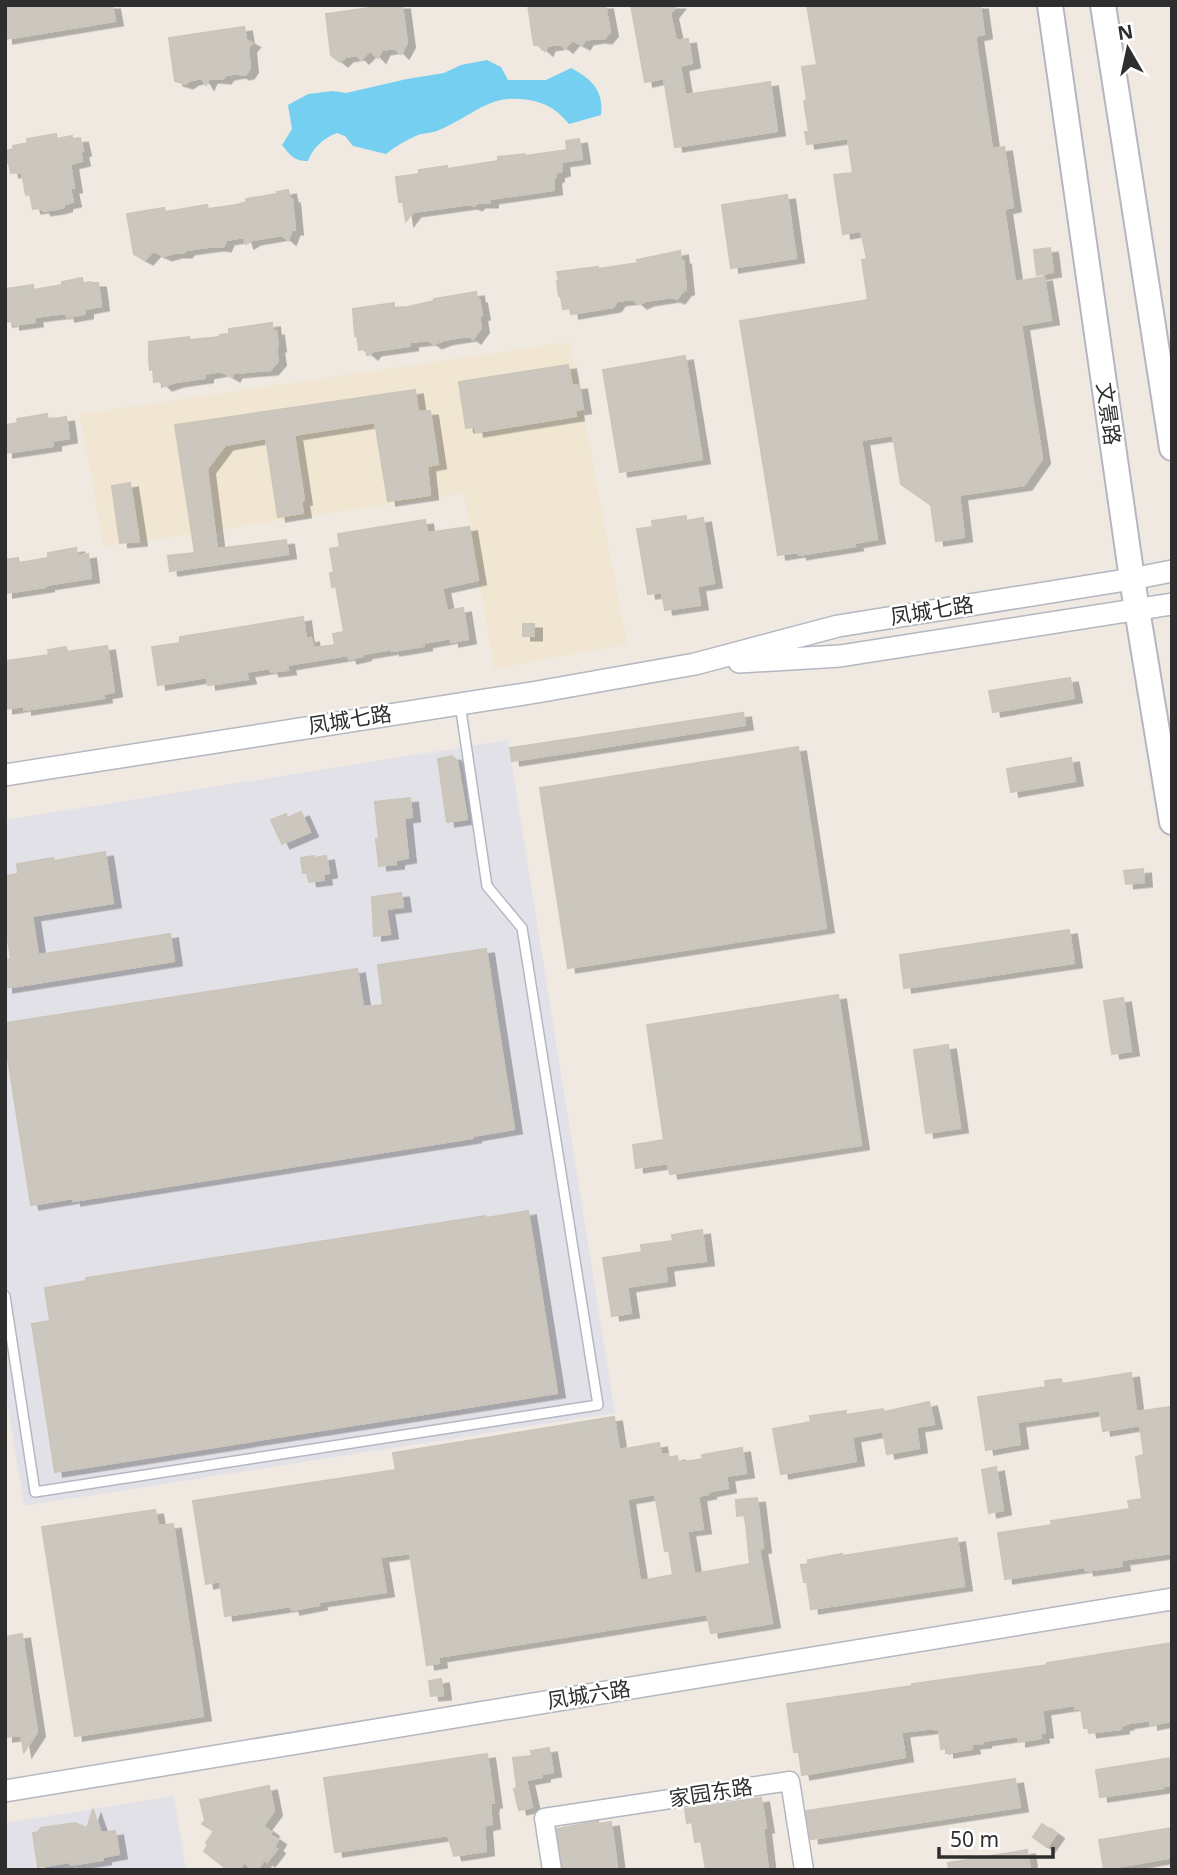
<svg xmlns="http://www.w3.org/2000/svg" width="1177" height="1875" font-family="'Noto Sans','Noto Sans SC',sans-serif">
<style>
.industrial{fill:#e3e1e8}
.education{fill:#f0e6d1}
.water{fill:#75cff0}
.building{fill:#cbc7bf;stroke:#cbc5ba;stroke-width:2;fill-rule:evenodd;filter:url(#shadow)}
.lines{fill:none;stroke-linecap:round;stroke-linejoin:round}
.service-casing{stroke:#b4b7c1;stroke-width:12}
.minor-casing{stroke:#b4b7c1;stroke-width:21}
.tertiary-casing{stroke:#b4b7c1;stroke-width:24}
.secondary-casing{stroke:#b4b7c1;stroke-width:28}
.service{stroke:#fff;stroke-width:9}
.minor{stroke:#fff;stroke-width:18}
.tertiary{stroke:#fff;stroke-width:21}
.secondary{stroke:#fff;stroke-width:24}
.labels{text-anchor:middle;stroke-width:5;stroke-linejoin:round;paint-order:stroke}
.street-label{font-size:21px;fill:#2e2e2e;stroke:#fff}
</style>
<defs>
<filter id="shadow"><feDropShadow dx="8" dy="4.5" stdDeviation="0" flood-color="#0004"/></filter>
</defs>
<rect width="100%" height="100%" fill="#efe9e1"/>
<g class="industrial">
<path d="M508 740 615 1413 24 1506 5 1389V820Z"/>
<path d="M174 1796 186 1870H5V1823Z"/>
</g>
<path class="education" d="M570 342 627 644 494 669 464 493 104 547 80 414Z"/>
<path class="water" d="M487 60 501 67 508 80H546L571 68C592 79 604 91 601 115L569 124C559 112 550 105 534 101 490 91 476 115 439 130 433 133 425 133 418 135 406 140 396 146 386 154L353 146 345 136 337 133C324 138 313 147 308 161 294 161 291 156 282 145L292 129 288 105 308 94 333 91 346 93 407 79 444 73 461 65Z"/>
<g class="building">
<path d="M5 5H112L115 21 5 39Z"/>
<path d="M390 5H402L407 43 401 54 395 48 382 50 378 58 370 50 361 59 357 55 345 57 340 62 331 55 326 14Z"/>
<path d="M528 5H605L610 32 604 39 597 38 585 40 582 45 572 40 565 48 560 44 547 46 545 51 538 45H534Z"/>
<path d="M631 5H677L670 14 676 41 688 39 692 63 680 66 685 95 770 82 777 131 675 147 664 78 645 82Z"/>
<path d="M807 5H980L984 34 975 36 992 149 1004 147 1013 207 1004 209 1015 282 1044 277 1051 320 1021 325 1042 459 1024 485 959 495 964 537 936 541 931 505 901 484 893 435 861 440 877 539 854 543 855 546 799 555 798 552 778 555 740 321 868 300 862 260 867 259 861 231 843 234 834 175 853 173 848 138 807 144 805 132H809L804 101 807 100 802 67 817 65Z"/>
<path d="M244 27 246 40 252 43 248 48 250 68 246 74 241 75 238 73 226 75 223 79 209 78 206 85 202 78 191 80 185 84 175 81 169 38Z"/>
<path d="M56 134 57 139 72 136V139L80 138 83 151 80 152 82 161 70 164 74 188H70L73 202 64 204V207L56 209 43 211 42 208 33 209 30 194 26 195 22 172 11 173 9 163H7L5 151 14 149 13 146 28 143 27 139Z"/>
<path d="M579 139 582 159 561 162 562 171 556 173V177L553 178 554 190 490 199V203H477L474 206 470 204 413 212 406 221 403 202H399L396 177 419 174V170L447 166V169L498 161V157L525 154V156L567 150 566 141Z"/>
<path d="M288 190 290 199H292L295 230H292L288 240 282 235 253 240 246 244 244 237 226 240 223 247 215 246 186 250 184 253H174L164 256 153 251 145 260 134 254 127 214 164 208 165 212 207 205 208 209 236 205 247 202 246 199 277 194V192Z"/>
<path d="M787 195 796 258 731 268 722 205Z"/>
<path d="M1050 248 1053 272 1037 275 1034 250Z"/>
<path d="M680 251 681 260H683L686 290 683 291 677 299 672 297 646 301 639 304 633 299 617 301 613 307 571 314 570 308 563 309 561 297 559 296 557 281 559 280 557 272 598 267V269L638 263 637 260Z"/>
<path d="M82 278 83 283H98L101 306 85 309V314L67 317 66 313 34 317 35 322 12 325V321L5 322V289L33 285V290L62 285V282Z"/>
<path d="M476 292 477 299H479L482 315 479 316 481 328 473 339 469 336 444 340 434 344 428 340 410 342V346L373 351 370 355 363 349 359 350 357 335 355 336 353 309 394 303V308L408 307 434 301V299Z"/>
<path d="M272 323 273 332 276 331 278 347 276 348 278 361 270 370 234 373 232 377 221 371 205 374V378L176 382 164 386 159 381 154 382 153 369 150 370 149 360V342L189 337 190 340 220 337V335L229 334V329Z"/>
<path d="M685 356 702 459 620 472 603 370Z"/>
<path d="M568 365 572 386 579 385 583 409 575 410 576 416 476 432 475 427 466 428 459 382Z"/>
<path d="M415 390 418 412 430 411 438 464 427 466 430 495 388 501 375 422 294 435 304 500 301 501 303 513 278 517 266 438 225 445 207 469 217 549 286 540 288 554 170 571 168 556 195 553 175 425Z"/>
<path d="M47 414 48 420 66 417 69 438 53 441V446L5 453V425L18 423 17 419Z"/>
<path d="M130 483 139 541 120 543 112 486Z"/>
<path d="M686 516V521L703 518 714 583 697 586 700 605 665 610 662 592 648 594 637 529 653 527 652 521Z"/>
<path d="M425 520 427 533 469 527 478 580 442 588 447 611 463 608 468 639 451 642V638L424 643V646L392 651V649L363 654V656L349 659 348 655 287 665 288 670 271 672 270 668 246 672 248 679 208 685 207 677 158 685 152 647 180 643V637L303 617 306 639 311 638 313 648 335 645 333 634 344 632 336 586 332 587 330 573 334 572 330 549 340 547 338 534Z"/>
<path d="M76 548 77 556 88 554 91 578 46 585V587L5 593V560L18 558 19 563 48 558V553Z"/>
<rect x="523" y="624" width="11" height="12"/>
<path d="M107 646 114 692 103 694 104 698 24 710V706L5 709V661L49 655 48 650 66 647 67 652Z"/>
<path d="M1070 678 1074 698 993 712 989 691Z"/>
<path d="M743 713 745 725 512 761 510 748Z"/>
<path d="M798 747 826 928 568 968 540 788Z"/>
<path d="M452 756 457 761 467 819 447 822 438 759Z"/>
<path d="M1071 758 1075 781 1011 792 1007 769Z"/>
<path d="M410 798 412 817 404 818 408 858 396 860V864L379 866 376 839H379L375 802Z"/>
<path d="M301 812 310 832 282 844 271 820 286 814 287 818Z"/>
<path d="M105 852 113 903 32 916 38 955 170 934 174 961 5 988V960L11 959 5 922V876L18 874 17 864 53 858 54 861Z"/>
<path d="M314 856V858L326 856 329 873 323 874 324 880 309 882 307 873H303L301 858Z"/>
<path d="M1143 869 1144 882 1126 884 1124 871Z"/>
<path d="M401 893 403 907 386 909 390 934 374 936 372 897Z"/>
<path d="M1069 930 1074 963 904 988 900 955Z"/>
<path d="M486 949 514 1129 473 1136V1138L73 1201V1198L31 1205 5 1040V1023L357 969 363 1007 383 1005 378 965Z"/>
<path d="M838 995 861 1145 670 1174 668 1163 636 1168 633 1145 664 1140 647 1025Z"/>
<path d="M1123 998 1131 1051 1112 1054 1104 1001Z"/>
<path d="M948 1045 960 1128 926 1133 914 1050Z"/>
<path d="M528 1211 557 1393 55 1472 32 1324 50 1321 45 1288 86 1281V1278L485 1216 486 1218Z"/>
<path d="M702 1230 706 1261 665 1266 667 1281 627 1287 631 1313 612 1316 603 1258 642 1252 641 1245 673 1241 672 1235Z"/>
<path d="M1131 1373 1136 1412 1170 1407 1172 1421V1553L1121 1560 1122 1566 1086 1571 1085 1567 1005 1579 998 1533 1052 1525 1051 1521 1130 1509 1128 1501 1142 1499 1136 1457 1144 1455 1140 1425 1103 1431 1100 1410 1017 1422 1020 1444 986 1450 978 1397 1046 1387 1045 1381 1061 1379 1062 1384Z"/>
<path d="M929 1402 934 1424 916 1427 919 1448 887 1454 883 1431 852 1437 856 1461 781 1474 773 1429 811 1422 810 1416 846 1411V1415L883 1409 884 1412Z"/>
<path d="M614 1417 619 1450 659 1443 661 1455 668 1454 669 1458 677 1456 678 1463 703 1459 702 1455 742 1448 746 1473 726 1476 728 1488 707 1492 708 1494 698 1496 703 1529 687 1531 694 1574 750 1564 745 1515 737 1516 736 1500 757 1498 763 1548 759 1549 772 1623 711 1633 707 1614 438 1657 439 1663 427 1665 410 1553 380 1557 386 1592 318 1602 319 1605 292 1610 291 1606 225 1616 220 1581 206 1584 193 1501 396 1470 393 1453ZM655 1494 665 1551 669 1550 673 1575 640 1581 627 1499Z"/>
<path d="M996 1467 1003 1510 989 1513 982 1470Z"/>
<path d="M155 1510 158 1526 173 1524 203 1716 75 1736 42 1527Z"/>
<path d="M957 1538 964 1586 811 1609 807 1582H804L801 1565 808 1564V1560L842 1554V1556Z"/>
<path d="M22 1634 37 1732 24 1752 21 1735 5 1737V1637Z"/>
<path d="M1172 1643V1721L1150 1725V1720L1124 1724 1125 1725 1120 1726 1121 1729 1089 1733 1088 1728H1084L1081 1708 1075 1709V1705L1042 1710 1045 1733H1040L1041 1738 1018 1742V1736L983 1741V1743L971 1744 972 1749 946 1753V1748L941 1749 939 1730H935V1728L901 1732 905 1757 802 1775 799 1752H794L787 1704 912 1686V1684L1048 1665 1047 1663Z"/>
<path d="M441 1679 443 1695 431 1696 429 1681Z"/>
<path d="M549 1748 553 1772 542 1774V1777L526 1780 532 1807 519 1810 514 1789 517 1788 513 1758 532 1756 531 1751Z"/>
<path d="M487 1754 494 1803H491V1806H490L492 1824 484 1826 486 1851 454 1856 448 1835 335 1852 324 1778Z"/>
<path d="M1172 1758V1785L1162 1786 1163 1788 1100 1797 1096 1770Z"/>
<path d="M1015 1779 1020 1807 811 1839 806 1811Z"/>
<path d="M269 1786 274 1811 263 1826 271 1832 269 1834 278 1840 274 1847 277 1849 267 1862 264 1860 257 1870H254L244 1862 239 1870H228L204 1851 208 1845 206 1843 214 1831 202 1824 205 1820 200 1800Z"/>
<path d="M761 1798 766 1828H763L768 1870H706L701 1841 695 1842 692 1822 687 1823 685 1809Z"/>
<path d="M93 1810 101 1833 115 1831 119 1854 103 1857V1860L71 1865 70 1862 38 1867 33 1833 38 1832 41 1828 75 1823 87 1828Z"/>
<path d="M598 1821V1824L611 1822 617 1867H612V1870H563L557 1829Z"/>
<path d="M1042 1824 1056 1834 1047 1847 1033 1837Z"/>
<path d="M1172 1828V1854H1169V1858L1104 1869 1099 1840Z"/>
<path d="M1027 1850 1030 1870H949L948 1863Z"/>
</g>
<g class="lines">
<g class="service-casing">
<path id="service" d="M5 1296 35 1492 598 1405 522 928 487 886 460 704"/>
</g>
<g class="minor-casing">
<path id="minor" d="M552 1870 544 1818 790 1781 804 1870"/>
</g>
<g class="tertiary-casing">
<g id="tertiary">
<path d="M739 662 840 656 1172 604"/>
<path d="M5 775 537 692 695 664 838 626 1132 579 1172 571"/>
<path d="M5 1791 1172 1599"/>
</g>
</g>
<g class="secondary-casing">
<g id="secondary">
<path d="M1050 5 1132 579 1172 822"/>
<path d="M1103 5 1172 448"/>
</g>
</g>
<use href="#service" class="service"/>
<use href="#minor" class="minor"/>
<use href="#tertiary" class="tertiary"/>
<use href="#secondary" class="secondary"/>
</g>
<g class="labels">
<g class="street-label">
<text transform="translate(1108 414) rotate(82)" y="7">文景路</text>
<text transform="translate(932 611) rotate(-9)" y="7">凤城七路</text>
<text transform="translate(350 720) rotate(-9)" y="7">凤城七路</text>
<text transform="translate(589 1695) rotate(-9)" y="7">凤城六路</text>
<text transform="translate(711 1793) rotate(-9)" y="7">家园东路</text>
</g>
</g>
<rect width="1177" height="1875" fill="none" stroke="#2e2e2e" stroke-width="14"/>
<g transform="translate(1128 49) rotate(351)" stroke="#ffffff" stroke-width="5" paint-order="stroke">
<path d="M0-5L12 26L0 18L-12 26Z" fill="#2e2e2e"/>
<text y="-10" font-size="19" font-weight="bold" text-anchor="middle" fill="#2e2e2e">N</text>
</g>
<path d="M939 1847v10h114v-10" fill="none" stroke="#2e2e2e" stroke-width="3.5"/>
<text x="950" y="1847" font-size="21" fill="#2e2e2e" stroke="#ffffff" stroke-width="5" paint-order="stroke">50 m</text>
</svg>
